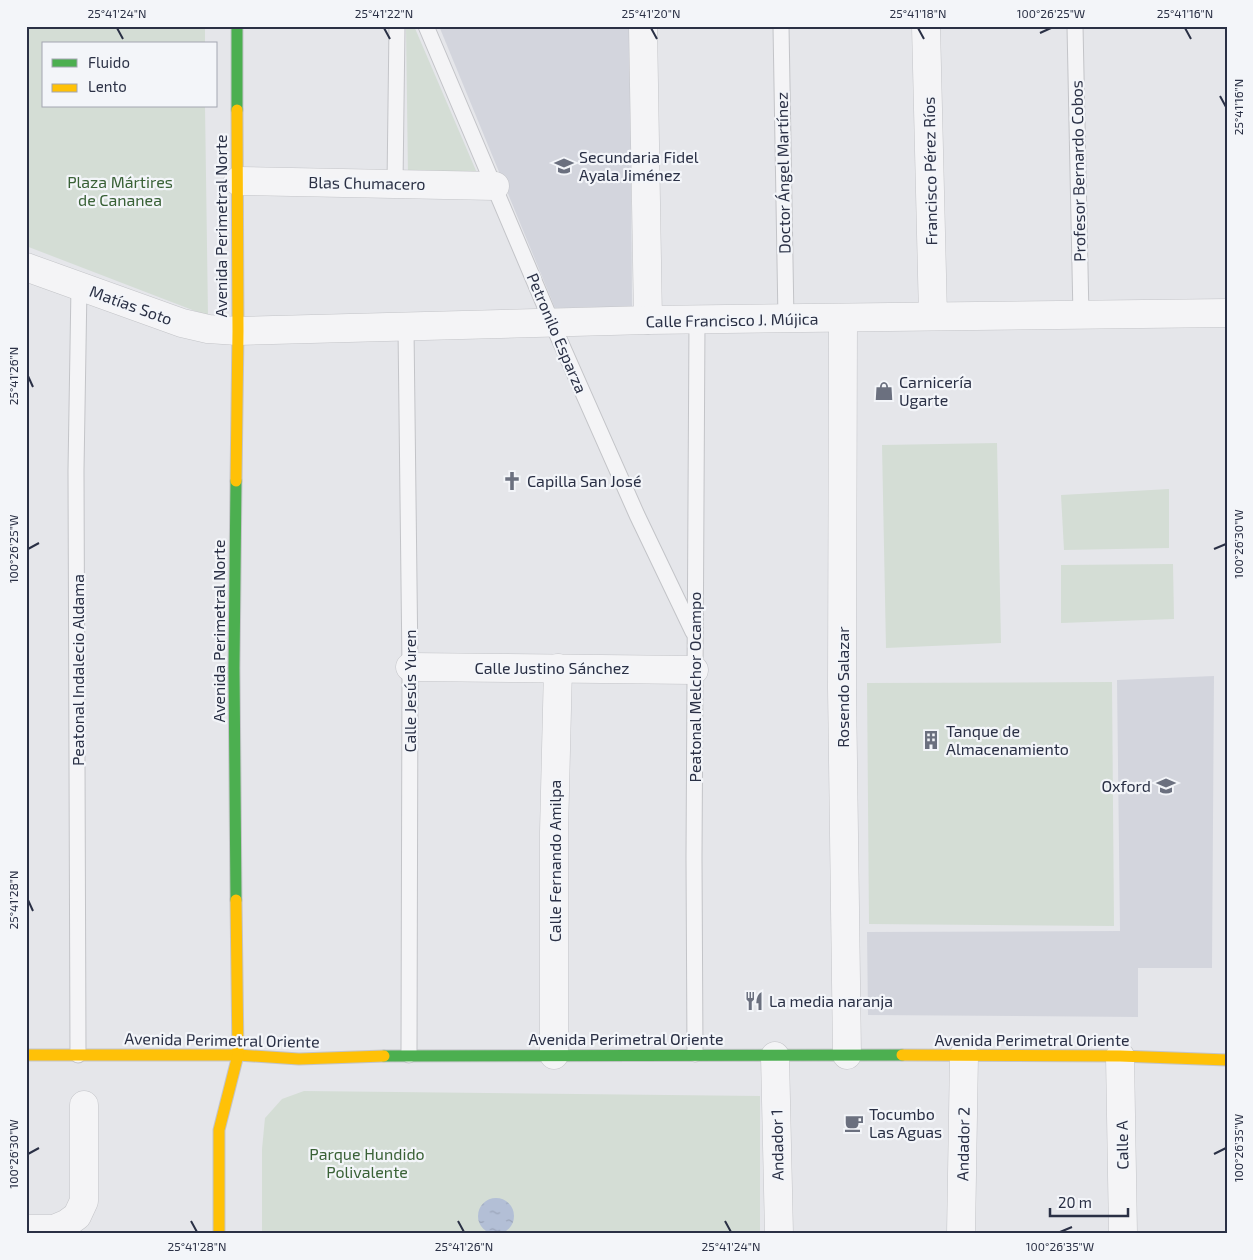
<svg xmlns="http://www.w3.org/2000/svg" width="1253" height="1260" font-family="'Exo 2',sans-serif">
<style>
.built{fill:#d3d5dd}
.green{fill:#d4ddd5}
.water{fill:url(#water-ripples)}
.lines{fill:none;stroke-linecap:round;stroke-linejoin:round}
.lane-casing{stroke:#c3c4c8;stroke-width:17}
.street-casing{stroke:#c3c4c8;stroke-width:29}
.fast-casing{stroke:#c3c4c8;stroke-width:13}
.slow-casing{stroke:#c3c4c8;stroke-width:13}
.lane{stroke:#f4f4f6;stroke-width:15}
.street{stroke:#f4f4f6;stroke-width:28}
.fast{stroke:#4caf50;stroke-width:11}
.slow{stroke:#ffc107;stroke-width:11}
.ticks{fill:none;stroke:#2a3045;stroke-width:2}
.labels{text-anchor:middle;stroke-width:4.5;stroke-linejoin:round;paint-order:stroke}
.poi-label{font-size:16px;fill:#2a3045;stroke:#f3f5f9;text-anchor:start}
.street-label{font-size:16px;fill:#2a3045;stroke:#f3f5f9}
.park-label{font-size:16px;fill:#396136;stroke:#f3f5f9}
.neatline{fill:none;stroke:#2a3045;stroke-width:2}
.ticks-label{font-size:12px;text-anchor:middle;fill:#2a3045}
</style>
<defs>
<pattern id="water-ripples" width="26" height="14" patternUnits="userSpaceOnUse" patternTransform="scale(1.25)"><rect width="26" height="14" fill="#b3bfd6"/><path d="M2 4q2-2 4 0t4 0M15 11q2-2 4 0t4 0" fill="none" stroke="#9aa4b9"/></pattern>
</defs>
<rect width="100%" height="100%" fill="#e5e6ea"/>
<g class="built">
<path d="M439 26H630L632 307 555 308Z"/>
<path d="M1214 676 1212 968H1138V1017L868 1015 867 932 1120 931 1117 680Z"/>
</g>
<g class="green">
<path d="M26 26H205V44H44V106H205L208 316 26 246Z"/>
<path d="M406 26H414L480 180 408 177Z"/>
<path d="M997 443 1001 643 886 648 882 445Z"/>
<path d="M1169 489V548L1064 550 1061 495Z"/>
<path d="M1173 564 1174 619 1061 623V565Z"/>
<path d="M1112 682 1114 926 869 924 867 683Z"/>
<path d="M304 1091 760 1096V1234H262V1149L265 1118 282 1099Z"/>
</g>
<circle class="water" cx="496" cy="1216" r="18"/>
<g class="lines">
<g class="lane-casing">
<g id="lane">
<path d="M426 26 552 323 637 515 693 632"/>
<path d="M781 26 786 320"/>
<path d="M1075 26 1081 316"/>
<path d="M395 184 397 26"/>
<path d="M406 328 410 667 409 1055"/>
<path d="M695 1054 694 858 697 321"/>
<path d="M78 1055 76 470 79 286"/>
</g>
</g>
<g class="street-casing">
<g id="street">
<path d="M643 26 648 320"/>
<path d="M926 26 933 316"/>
<path d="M238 181 495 186"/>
<path d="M26 267 182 323 208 329 238 331 648 320 1227 313"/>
<path d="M843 318 842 688 847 1055"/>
<path d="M410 667 694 670"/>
<path d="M554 1055V832L558 668"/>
<path d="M775 1056 779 1234"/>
<path d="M1120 1056 1123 1234"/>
<path d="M26 1229H54L66 1224 77 1216 84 1201V1105"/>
<path d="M961 1234 964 1055"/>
</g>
</g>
<g class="fast-casing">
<g id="fast">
<path d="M237 26V110"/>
<path d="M236 481 234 668 236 900"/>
<path d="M384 1056 902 1055"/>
</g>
</g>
<g class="slow-casing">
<g id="slow">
<path d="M236 481 238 331 237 110"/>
<path d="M26 1055H238L299 1059 384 1056"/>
<path d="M902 1055 1120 1056 1227 1060"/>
<path d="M219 1234V1130L238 1055 236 900"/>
</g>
</g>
<use href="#lane" class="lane"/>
<use href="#street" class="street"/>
<use href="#fast" class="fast"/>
<use href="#slow" class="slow"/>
</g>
<path class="ticks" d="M117 28 123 39M384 28 390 39M651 28 657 39M918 28 924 39M1185 28 1191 39M1040 33 1051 28M1220 96 1226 107M28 376 33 387M28 549 39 543M1214 549 1226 544M28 900 33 911M28 1154 39 1148M1214 1154 1226 1148M191 1221 197 1232M458 1221 464 1232M725 1221 731 1232M1060 1232 1072 1227"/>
<defs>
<g id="school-bare" transform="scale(1.5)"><path d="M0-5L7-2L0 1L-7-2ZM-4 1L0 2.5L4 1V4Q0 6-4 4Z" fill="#6b707f" stroke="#f3f5f9" stroke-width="2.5" paint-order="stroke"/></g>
<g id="shop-bare" transform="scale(1.5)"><path d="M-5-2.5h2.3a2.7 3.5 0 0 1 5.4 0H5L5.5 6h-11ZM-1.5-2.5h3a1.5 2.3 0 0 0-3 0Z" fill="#6b707f" stroke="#f3f5f9" stroke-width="2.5" paint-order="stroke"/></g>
<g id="church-bare" transform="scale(1.5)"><path d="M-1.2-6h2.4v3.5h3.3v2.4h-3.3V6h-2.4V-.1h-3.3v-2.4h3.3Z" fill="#6b707f" stroke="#f3f5f9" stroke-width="2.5" paint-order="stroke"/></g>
<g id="building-bare" transform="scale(1.5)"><path d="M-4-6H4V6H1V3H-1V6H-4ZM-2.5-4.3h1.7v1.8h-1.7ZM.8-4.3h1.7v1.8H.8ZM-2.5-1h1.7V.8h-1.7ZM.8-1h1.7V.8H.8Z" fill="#6b707f" stroke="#f3f5f9" stroke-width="2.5" paint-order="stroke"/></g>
<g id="restaurant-bare" transform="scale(1.5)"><path d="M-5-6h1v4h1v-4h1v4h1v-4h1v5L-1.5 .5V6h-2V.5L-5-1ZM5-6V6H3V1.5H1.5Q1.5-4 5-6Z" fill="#6b707f" stroke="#f3f5f9" stroke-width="2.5" paint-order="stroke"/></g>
<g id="cafe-bare" transform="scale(1.5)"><path d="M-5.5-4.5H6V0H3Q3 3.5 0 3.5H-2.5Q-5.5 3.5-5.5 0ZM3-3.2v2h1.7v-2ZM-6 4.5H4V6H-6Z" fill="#6b707f" stroke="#f3f5f9" stroke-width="2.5" paint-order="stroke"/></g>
</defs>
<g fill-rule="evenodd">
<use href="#school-bare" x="564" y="166"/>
<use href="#shop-bare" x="884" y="391"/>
<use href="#church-bare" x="512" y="481"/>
<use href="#building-bare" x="931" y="740"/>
<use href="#school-bare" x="1166" y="786"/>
<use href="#restaurant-bare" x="754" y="1001"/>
<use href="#cafe-bare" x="854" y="1123"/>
</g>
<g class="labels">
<g class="poi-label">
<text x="579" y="163">Secundaria Fidel<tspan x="579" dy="18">Ayala Jiménez</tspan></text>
<text x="899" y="388">Carnicería<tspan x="899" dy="18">Ugarte</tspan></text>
<text x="527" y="487">Capilla San José</text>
<text x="946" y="737">Tanque de<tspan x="946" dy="18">Almacenamiento</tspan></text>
<text x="1151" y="792" text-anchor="end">Oxford</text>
<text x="769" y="1007">La media naranja</text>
<text x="869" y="1120">Tocumbo<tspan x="869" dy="18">Las Aguas</tspan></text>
</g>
<g class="street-label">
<text transform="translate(930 171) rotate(-91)" y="6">Francisco Pérez Ríos</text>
<text transform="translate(1078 171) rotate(-91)" y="6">Profesor Bernardo Cobos</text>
<text transform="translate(783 173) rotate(-91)" y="6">Doctor Ángel Martínez</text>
<text transform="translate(367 183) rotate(1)" y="6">Blas Chumacero</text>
<text transform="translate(221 226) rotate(-90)" y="6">Avenida Perimetral Norte</text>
<text transform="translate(131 305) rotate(20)" y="6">Matías Soto</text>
<text transform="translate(732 320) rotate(-1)" y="6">Calle Francisco J. Mújica</text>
<text transform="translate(557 333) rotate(67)" y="6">Petronilo Esparza</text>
<text transform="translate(219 631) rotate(-90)" y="6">Avenida Perimetral Norte</text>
<text x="552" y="674">Calle Justino Sánchez</text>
<text transform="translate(78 670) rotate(-90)" y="6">Peatonal Indalecio Aldama</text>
<text transform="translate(695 687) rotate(-90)" y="6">Peatonal Melchor Ocampo</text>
<text transform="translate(843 687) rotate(-90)" y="6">Rosendo Salazar</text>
<text transform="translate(410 691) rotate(-90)" y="6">Calle Jesús Yuren</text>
<text transform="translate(555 861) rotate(-90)" y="6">Calle Fernando Amilpa</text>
<text x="626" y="1045">Avenida Perimetral Oriente</text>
<text transform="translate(222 1040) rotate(1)" y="6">Avenida Perimetral Oriente</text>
<text x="1032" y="1046">Avenida Perimetral Oriente</text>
<text transform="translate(963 1144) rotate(-89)" y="6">Andador 2</text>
<text transform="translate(777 1145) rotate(-91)" y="6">Andador 1</text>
<text transform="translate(1122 1145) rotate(-91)" y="6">Calle A</text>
</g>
<g class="park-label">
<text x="120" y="188">Plaza Mártires<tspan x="120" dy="18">de Cananea</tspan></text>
<text x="367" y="1160">Parque Hundido<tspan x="367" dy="18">Polivalente</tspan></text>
</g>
</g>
<rect width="1253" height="1260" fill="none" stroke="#f3f5f9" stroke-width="55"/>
<rect x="42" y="42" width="175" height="65" fill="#f3f5f9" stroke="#a3a6b1"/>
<rect x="52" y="59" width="25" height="8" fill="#4caf50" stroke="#a3a6b1"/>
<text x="88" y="68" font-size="15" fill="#2a3045">Fluido</text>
<rect x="52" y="84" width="25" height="8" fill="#ffc107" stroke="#a3a6b1"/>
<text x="88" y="92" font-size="15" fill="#2a3045">Lento</text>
<path d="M1050 1208v8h78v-8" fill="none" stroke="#2a3045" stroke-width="2.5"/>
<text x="1058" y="1208" font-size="15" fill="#2a3045" stroke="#f3f5f9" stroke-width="4" paint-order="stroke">20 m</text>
<rect x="28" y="28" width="1198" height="1204" class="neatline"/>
<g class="ticks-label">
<text x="117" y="18">25°41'24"N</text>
<text x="384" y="18">25°41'22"N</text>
<text x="651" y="18">25°41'20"N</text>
<text x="918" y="18">25°41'18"N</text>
<text x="1051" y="18">100°26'25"W</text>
<text x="1185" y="18">25°41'16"N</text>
<text transform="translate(1239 107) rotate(-90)" y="4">25°41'16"N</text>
<text transform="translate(14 376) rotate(-90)" y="4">25°41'26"N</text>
<text transform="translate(1239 544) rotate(-90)" y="4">100°26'30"W</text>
<text transform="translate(14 549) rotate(-90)" y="4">100°26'25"W</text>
<text transform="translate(14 900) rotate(-90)" y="4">25°41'28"N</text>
<text transform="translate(1239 1148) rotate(-90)" y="4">100°26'35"W</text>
<text transform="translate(14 1154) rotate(-90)" y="4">100°26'30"W</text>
<text x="197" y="1251">25°41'28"N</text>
<text x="464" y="1251">25°41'26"N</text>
<text x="731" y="1251">25°41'24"N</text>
<text x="1060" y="1251">100°26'35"W</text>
</g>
</svg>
